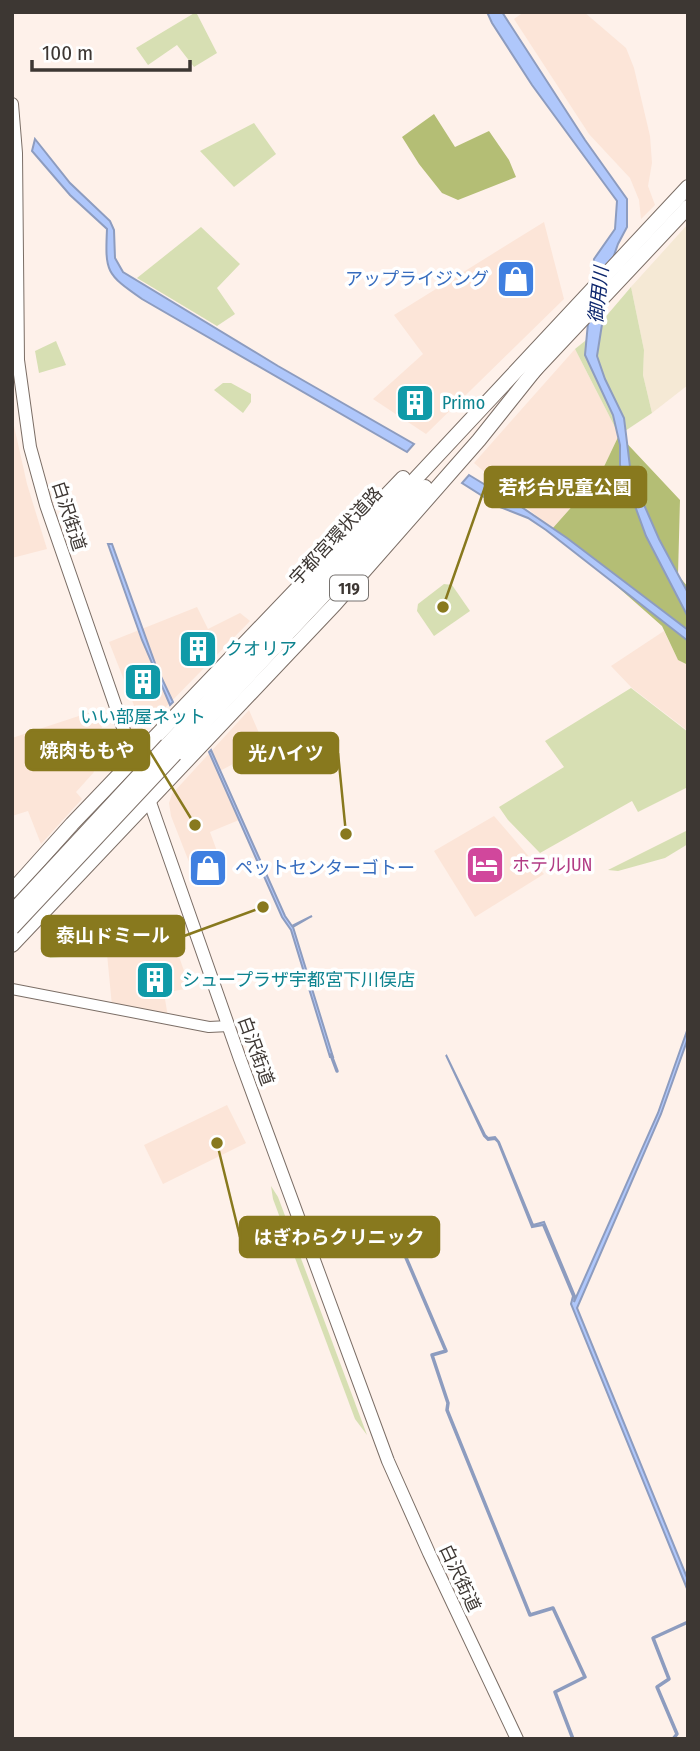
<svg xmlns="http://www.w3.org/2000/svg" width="700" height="1751" font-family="'Fira Sans Condensed','Noto Sans JP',sans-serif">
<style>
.built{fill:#fce5d8}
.industrial{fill:#f5e9d5}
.green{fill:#d7dfb3}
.forest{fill:#b4be75}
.water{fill:#afc7fb;stroke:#8d9cbf;stroke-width:2}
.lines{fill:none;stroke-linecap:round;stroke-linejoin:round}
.stream{stroke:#8d9cbf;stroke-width:3.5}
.tertiary-casing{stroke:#7b6e66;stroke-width:12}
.secondary-casing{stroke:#7b6e66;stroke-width:14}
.trunk-casing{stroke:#7b6e66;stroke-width:16}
.tertiary{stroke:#fff;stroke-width:10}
.secondary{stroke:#fff;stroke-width:12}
.trunk{stroke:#fff;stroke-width:14}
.trunk-bridge-casing{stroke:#7b6e66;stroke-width:16;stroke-linecap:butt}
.trunk-bridge{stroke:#fff;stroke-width:14}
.labels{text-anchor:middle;stroke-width:7;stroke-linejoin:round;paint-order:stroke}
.shield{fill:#fff;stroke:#777370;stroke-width:2}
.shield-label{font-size:16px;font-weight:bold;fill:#3d3733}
.shop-label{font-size:18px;fill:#366cbe;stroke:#fff;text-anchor:end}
.culture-label{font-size:18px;fill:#0d838f;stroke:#fff;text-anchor:start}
.street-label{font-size:18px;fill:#3d3733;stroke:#fff}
.hotel-label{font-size:18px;fill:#b23c85;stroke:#fff;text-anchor:start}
.water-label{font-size:19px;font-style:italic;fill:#0d276e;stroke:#fff}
.leader{fill:none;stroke:#88791e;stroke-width:2.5}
.callout-dot{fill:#88791e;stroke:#fff;stroke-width:2.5}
.callout{fill:#88791e;stroke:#88791e;stroke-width:2.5}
.callout-label{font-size:19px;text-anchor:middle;font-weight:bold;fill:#fff}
</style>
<rect width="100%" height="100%" fill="#fef1ea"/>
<g class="built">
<path d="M524 12H584L626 48 634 68 650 136 652 163 648 186 655 205 641 219 639 200 630 178 589 134 514 19Z"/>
<path d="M544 222 564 299 426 434 373 399 423 354 394 315Z"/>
<path d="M575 349 619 435 600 475 552 529 474 463Z"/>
<path d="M12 417 27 484 47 549 12 558Z"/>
<path d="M197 607 208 629 240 613 250 621 157 716 137 713 109 642Z"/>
<path d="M664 631 678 660 688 665V731L632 688 611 666Z"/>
<path d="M97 710 102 728 81 736 94 772 76 792 82 799 41 844 28 811 12 816V738Z"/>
<path d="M249 710 265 747 218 772 239 820 210 832 225 873 198 885 171 816 169 803 172 794Z"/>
<path d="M494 816 544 874 475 917 434 851Z"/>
<path d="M176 948 190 988 164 993 168 1017 112 1006 107 954Z"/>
<path d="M227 1105 246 1143 163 1184 144 1145Z"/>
</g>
<path class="industrial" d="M688 224V385L652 413 643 375 644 350 631 287Z"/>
<g class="green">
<path d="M196 12 217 53 194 67 177 45 148 65 136 48Z"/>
<path d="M254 123 276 154 234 187 200 151Z"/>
<path d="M201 227 240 264 217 288 235 314 217 326 137 278Z"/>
<path d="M631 287 644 350 643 375 652 413 619 435 575 349 585 341Z"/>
<path d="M56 341 66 365 39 373 35 351Z"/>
<path d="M223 383H231L251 394V402L243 413 214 390Z"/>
<path d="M444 584 452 585 470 611 434 636 417 611 418 604Z"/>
<path d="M631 688 688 732V787L638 812 632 801 540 853 508 820 499 807 564 767 545 741Z"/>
<path d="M688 830V844L665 858 618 871 608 870Z"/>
<path d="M166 927 176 947 50 958 44 943Z"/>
<path d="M271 1186 278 1197 367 1435 355 1419 273 1199Z"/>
</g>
<g class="forest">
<path d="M434 114 455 147 489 131 509 160 516 177 458 200 442 193 419 164 402 137Z"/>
<path d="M619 435 680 500 678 575 688 587V665L678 660 662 626 552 529 600 475Z"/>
</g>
<g class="water">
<path d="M487 12H502L585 140 627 199V227L618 244 612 261 597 356 605 379 624 418 631 475 659 539 688 593V617L646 536 620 465V445L613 415 585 355 594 259 615 229 617 201 532 85 492 23Z"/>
<path d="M35 139 70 183 110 221 114 230 115 258 123 272 278 366 414 444 407 452 142 299C106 274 105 272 107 229L70 195 32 151Z"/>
<path d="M469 475 520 506 567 538 688 630V641L546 530 528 518 500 507 462 483Z"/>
<path d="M108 544H112L156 666 173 702 170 705 142 640Z"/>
<path d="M211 750 285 916 292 926 312 916 293 927 333 1057H330L291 930 282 917 209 752Z"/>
<path d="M688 1028V1038L661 1114 577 1308 688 1580V1591L571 1304 573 1296 543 1225 532 1227 498 1142 495 1139 488 1140 484 1136 446 1055 485 1135 488 1138 495 1137 499 1142 533 1225 544 1222 575 1296 574 1302 658 1113Z"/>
</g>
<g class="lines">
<g class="stream">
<path d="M331 1055 337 1071"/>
<path d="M404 1253 446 1351 432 1355 448 1403 447 1410 530 1615 553 1608 585 1677 555 1692 573 1739"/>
<path d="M673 1739 677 1734 657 1687 669 1679 653 1638 688 1622"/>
</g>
<g class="tertiary-casing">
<path id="tertiary" d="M12 989 209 1027 229 1026"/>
</g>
<g class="secondary-casing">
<g id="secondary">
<path d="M12 104 16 153 18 360 30 447 46 505 137 768"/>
<path d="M146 791 240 1059 388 1461 429 1553 517 1739"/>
</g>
</g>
<g class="trunk-casing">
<g id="trunk">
<path d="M532 373 688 207"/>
<path d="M167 745 688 187"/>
<path d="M175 754 425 487"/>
<path d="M12 891 72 824 403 478"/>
<path d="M12 945 335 604 479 440 538 366"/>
</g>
</g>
<use href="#tertiary" class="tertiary"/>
<use href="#secondary" class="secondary"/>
<use href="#trunk" class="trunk"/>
<g class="trunk-bridge-casing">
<g id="trunk-bridge">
<path d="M12 912 167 745"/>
<path d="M12 928 175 754"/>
</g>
</g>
<use href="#trunk-bridge" class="trunk-bridge"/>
</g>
<defs>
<g id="shop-square" transform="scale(2.0125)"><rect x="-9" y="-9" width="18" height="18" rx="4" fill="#3f7fe0" stroke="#fff"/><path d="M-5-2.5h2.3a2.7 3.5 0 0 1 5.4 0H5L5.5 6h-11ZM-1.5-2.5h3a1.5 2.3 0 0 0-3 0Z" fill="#fff"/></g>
<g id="building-square" transform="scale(2.0125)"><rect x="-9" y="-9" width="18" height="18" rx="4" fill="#0f9aa8" stroke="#fff"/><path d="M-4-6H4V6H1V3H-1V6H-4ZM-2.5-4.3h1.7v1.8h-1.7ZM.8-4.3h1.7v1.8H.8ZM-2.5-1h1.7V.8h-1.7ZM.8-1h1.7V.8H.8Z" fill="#fff"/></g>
<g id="hotel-square" transform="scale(2.0125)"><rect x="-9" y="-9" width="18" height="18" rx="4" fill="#d1479c" stroke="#fff"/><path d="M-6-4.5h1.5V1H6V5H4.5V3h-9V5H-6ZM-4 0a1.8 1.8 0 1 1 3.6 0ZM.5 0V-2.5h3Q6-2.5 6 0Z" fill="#fff"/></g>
</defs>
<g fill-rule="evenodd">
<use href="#shop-square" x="516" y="279"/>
<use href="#building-square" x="415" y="403"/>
<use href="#building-square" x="198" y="649"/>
<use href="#building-square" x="143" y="682"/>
<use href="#hotel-square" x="485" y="865"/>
<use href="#shop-square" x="208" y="868"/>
<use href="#building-square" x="155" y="980"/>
</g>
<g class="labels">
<rect class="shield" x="330" y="575.5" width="38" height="25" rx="5"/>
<g class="shield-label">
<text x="349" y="594">119</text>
</g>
<g class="shop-label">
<text x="489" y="285">アップライジング</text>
<text x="235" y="874" text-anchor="start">ペットセンターゴトー</text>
</g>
<g class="culture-label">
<text x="442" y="409">Primo</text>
<text x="225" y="655">クオリア</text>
<text x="143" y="723" text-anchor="middle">いい部屋ネット</text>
<text x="182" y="986">シュープラザ宇都宮下川俣店</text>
</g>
<g class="street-label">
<text transform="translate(69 516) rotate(72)" y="6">白沢街道</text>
<text transform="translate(336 536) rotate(-47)" y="6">宇都宮環状道路</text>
<text transform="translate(256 1051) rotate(70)" y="6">白沢街道</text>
<text transform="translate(460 1578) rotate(65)" y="6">白沢街道</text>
</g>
<g class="hotel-label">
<text x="512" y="871">ホテルJUN</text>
</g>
<g class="water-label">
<text transform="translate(598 295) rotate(-84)" y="7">御用川</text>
</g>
</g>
<path class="leader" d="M443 607L485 487M195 825L149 750M346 834L338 753M263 907L184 936M217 1143L240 1237"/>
<g class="callout-dot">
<circle cx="443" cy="607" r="7"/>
<circle cx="195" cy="825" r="7"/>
<circle cx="346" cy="834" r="7"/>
<circle cx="263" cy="907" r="7"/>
<circle cx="217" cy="1143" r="7"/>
</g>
<g class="callout">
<rect x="485" y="467" width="161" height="40" rx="7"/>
<rect x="26" y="730" width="123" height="40" rx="7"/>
<rect x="234" y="733" width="104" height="40" rx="7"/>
<rect x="42" y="916" width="142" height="40" rx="7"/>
<rect x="240" y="1217" width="199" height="40" rx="7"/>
</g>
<g class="callout-label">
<text x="565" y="494">若杉台児童公園</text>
<text x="87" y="757">焼肉ももや</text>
<text x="286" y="760">光ハイツ</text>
<text x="113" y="942">泰山ドミール</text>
<text x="339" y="1244">はぎわらクリニック</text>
</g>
<rect width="700" height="1751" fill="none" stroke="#3d3733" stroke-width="28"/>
<path d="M32 60v10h158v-10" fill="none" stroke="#3d3733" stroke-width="3.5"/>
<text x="42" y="60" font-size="21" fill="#3d3733" stroke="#ffffff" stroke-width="5" paint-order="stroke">100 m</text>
</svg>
